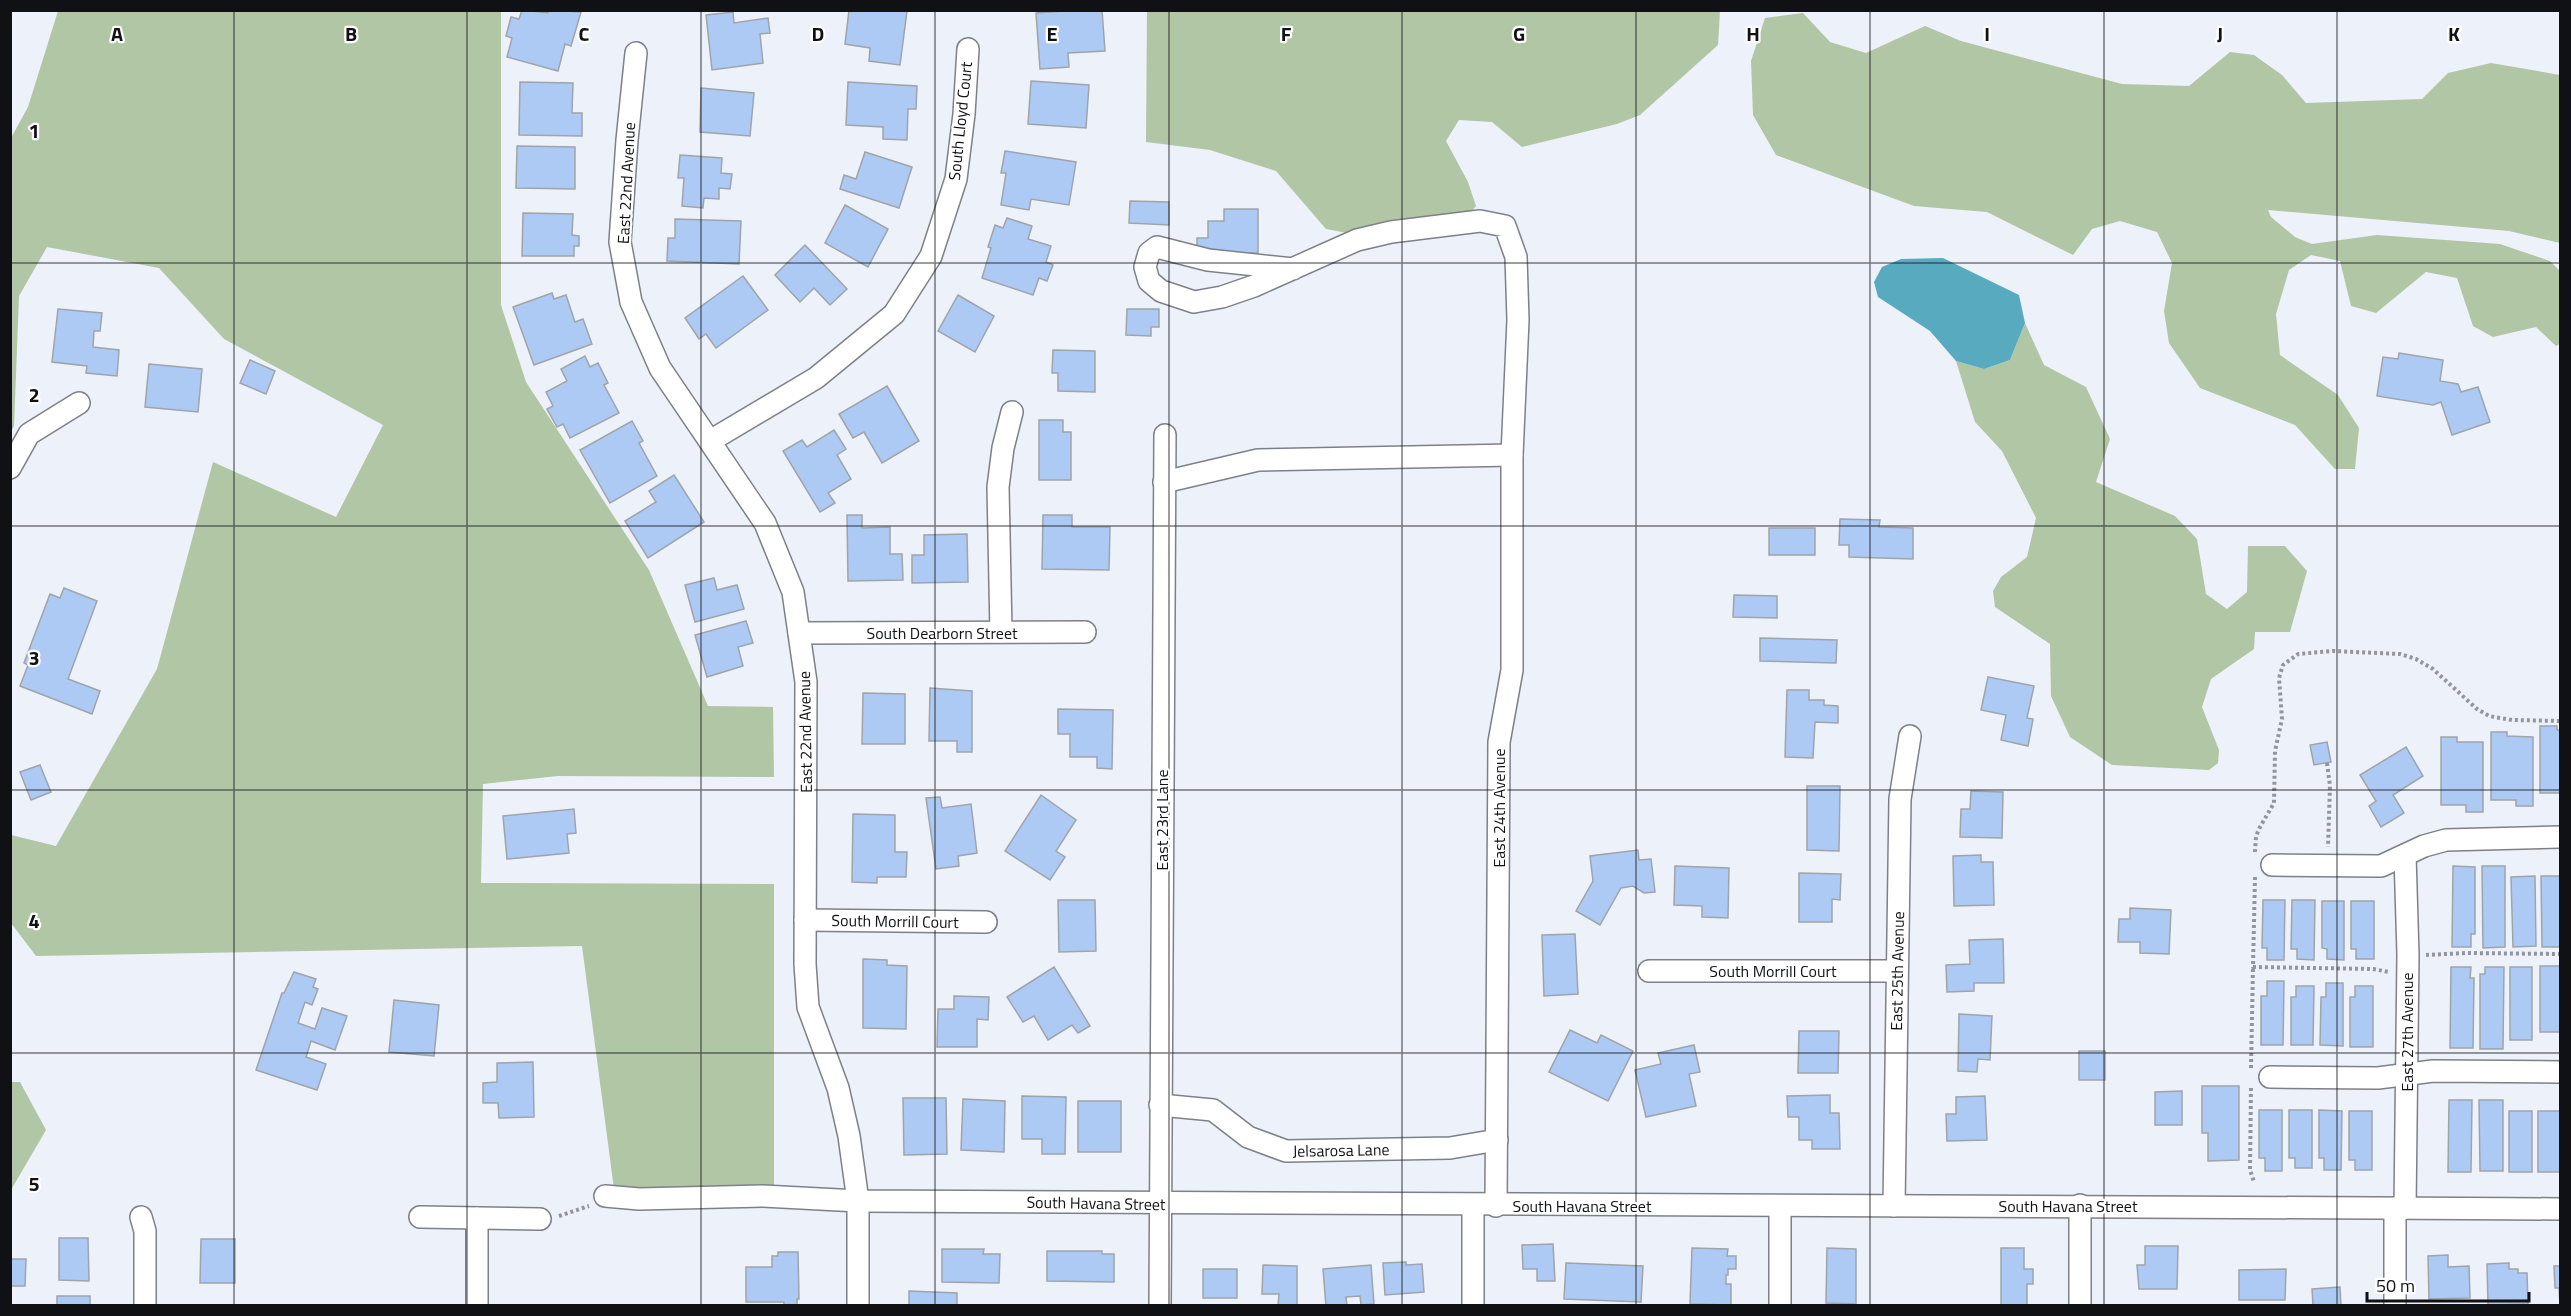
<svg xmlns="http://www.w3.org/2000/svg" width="2571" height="1316" font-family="'Titillium Web',sans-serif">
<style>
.green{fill:#b0c6a5}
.water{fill:#58aabe}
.building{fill:#adcaf5;stroke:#9fa4ab;stroke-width:1.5}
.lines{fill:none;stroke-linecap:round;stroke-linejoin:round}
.minor-casing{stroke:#7d8187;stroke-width:24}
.path{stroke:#92959b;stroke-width:4;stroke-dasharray:3 3;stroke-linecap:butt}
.minor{stroke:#fff;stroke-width:21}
.grid{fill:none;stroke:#101114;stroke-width:1.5;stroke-opacity:0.55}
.labels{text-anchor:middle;stroke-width:4.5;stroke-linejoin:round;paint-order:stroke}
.street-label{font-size:16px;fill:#101114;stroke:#fff}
.grid-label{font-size:20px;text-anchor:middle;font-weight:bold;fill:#101114;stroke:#fff;stroke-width:4.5;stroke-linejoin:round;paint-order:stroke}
</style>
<rect width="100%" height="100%" fill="#edf1f9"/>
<g class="green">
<path d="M58 11H501V305L526 382 649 570 708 706 773 707 774 777 558 776 483 784 481 883 774 884V1188L614 1189 582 946 36 956 11 923V835L56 846 157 669 213 462 336 517 383 425 224 339 159 268 47 247 19 296 14 426 11 432V138L28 107Z"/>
<path d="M1147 11H1720L1718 45 1640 115 1617 124 1522 147 1492 122 1459 120 1446 141 1468 182 1476 206 1468 216 1353 234 1326 229 1276 171 1210 150 1146 142Z"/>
<path d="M1803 13 1830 42 1866 53 1925 26 1961 41 2122 84 2189 86 2230 52 2254 55 2282 75 2306 103 2422 99 2448 73 2491 63 2560 75V243L2509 231 2268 210 2271 217 2295 237 2312 244 2377 235 2500 244 2550 261 2560 271V344L2556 346 2536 327 2493 337 2473 326 2457 278 2426 272 2376 313 2351 306 2340 261 2311 255 2289 270 2276 314 2280 355 2338 395 2359 428 2355 469H2335L2295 425 2200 388 2169 343 2164 311 2172 263 2157 232 2120 221 2092 229 2073 255 1987 212 1914 206 1776 155 1753 115 1751 61 1765 18Z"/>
<path d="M2025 323 2044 365 2086 387 2110 439 2096 482 2175 516 2197 539 2206 594 2227 609 2247 592 2248 546H2285L2307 571 2290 632H2255L2254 649 2211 679 2202 707 2219 750 2218 763 2209 770 2112 765 2070 737 2051 696 2050 644 1995 607 1993 591 2001 577 2027 557 2036 518 2002 451 1975 422 1956 361 1984 369 2010 360Z"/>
<path d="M11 1082H20L46 1130 11 1190Z"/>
</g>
<path class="water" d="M1943 258 2019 295 2025 323 2010 360 1984 369 1956 361 1930 331 1878 297 1874 282 1882 267 1901 259Z"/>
<g class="building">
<path d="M522 10 548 13V10L581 12 571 46 565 44 558 71 507 57 512 38 506 36 511 17 519 19Z"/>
<path d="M849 10 907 11 900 65 869 61 870 48 845 44Z"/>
<path d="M1078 10H1102L1105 51 1068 53 1069 67 1040 69 1036 13Z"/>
<path d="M733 12 734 23 768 18 770 33 760 34 763 63 712 70 706 15Z"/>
<path d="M1031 81 1089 85 1086 128 1028 124Z"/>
<path d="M520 82 573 83 572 113H582V136L519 135Z"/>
<path d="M848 82 917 86 916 109H908L907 140 883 139V127L846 125Z"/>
<path d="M701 88 754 93 750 136 700 132Z"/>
<path d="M517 146 575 147V189L516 188Z"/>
<path d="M1005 151 1076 162 1069 205 1031 199 1029 210 1001 205 1006 173H1001Z"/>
<path d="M865 152 912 167 899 208 840 189 844 175 856 179Z"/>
<path d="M680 155 722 158 721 173 732 174 730 189 719 188V199L704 198 703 208 682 206 684 178H678Z"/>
<path d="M1130 201 1169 202V225L1129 223Z"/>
<path d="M845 205 888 229 868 267 825 243Z"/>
<path d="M1224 209H1258V253L1197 252V238H1208V221H1224Z"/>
<path d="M523 213 573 214 572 235 579 236V246H574V256H522Z"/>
<path d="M1007 218 1032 226 1028 239 1051 246 1046 262 1053 265 1047 281 1039 278 1033 295 982 278 991 248 988 247 995 225 1003 228Z"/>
<path d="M675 219 741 221 739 264 667 261 668 238H675Z"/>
<path d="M805 245 847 289 830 305 814 288 800 302 775 275Z"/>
<path d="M743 276 768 310 716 348 706 334 699 339 685 318Z"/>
<path d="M552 293 554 299 566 295 575 322 583 319 592 344 534 365 513 307Z"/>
<path d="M958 295 994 316 975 352 938 331Z"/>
<path d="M58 309 102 313 100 331H94L93 347 119 350 117 376 86 373 87 366 52 362Z"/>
<path d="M1127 309H1159V327H1151V336L1126 335Z"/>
<path d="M1053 350 1095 351V392L1058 391V373H1052Z"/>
<path d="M2399 353 2443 360 2440 381 2458 384 2461 392 2478 387 2490 422 2452 435 2441 402 2433 405 2377 396 2383 357 2398 359Z"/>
<path d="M585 356 590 367 598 363 608 383 604 385 619 413 570 438 563 424 557 427 547 409 553 406 546 392 567 381 561 369Z"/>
<path d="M250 360 275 371 266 394 240 383Z"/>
<path d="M149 364 202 369 198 412 145 407Z"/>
<path d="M887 386 919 441 882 463 864 432 853 438 839 414Z"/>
<path d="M1039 420H1063V432H1071V480H1039Z"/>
<path d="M632 421 643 441 639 443 657 476 610 503 580 450Z"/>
<path d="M834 430 846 449 837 455 851 479 828 493 835 503 820 512 783 451 802 440 807 447Z"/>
<path d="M674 475 704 522 648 558 625 521 656 502 649 491Z"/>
<path d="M847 515H862V528L890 527V554H902L903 580 848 581Z"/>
<path d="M1043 515H1072V527H1110L1109 570 1042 569Z"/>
<path d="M1840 519 1880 520 1879 527 1913 528V559L1849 557V545H1839Z"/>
<rect x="1769" y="528" width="46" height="27"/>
<path d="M967 534 968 582 912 583V555H924V535Z"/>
<path d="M714 578 717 590 737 585 744 609 695 622 685 585Z"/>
<path d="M64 588 97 601 68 679 100 691 92 714 20 686 28 665 24 663 50 594 60 598Z"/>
<path d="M1734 595 1777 596V618L1733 617Z"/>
<path d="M746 621 753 643 738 647 743 666 707 677 695 635Z"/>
<path d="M1760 638 1837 640 1836 663 1760 661Z"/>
<path d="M1988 677 2034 686 2027 718 2033 719 2028 746 2001 740 2006 715 1981 710Z"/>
<path d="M930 688 972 691V752H957V741H929Z"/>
<path d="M1787 690H1809V700H1824V705L1838 706V723L1815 722 1813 758 1785 757Z"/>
<path d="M863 693 905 694V744H862Z"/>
<path d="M1058 709 1113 710 1112 769 1097 768V757H1070V734H1058Z"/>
<path d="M2540 726H2557V730H2560V793H2540Z"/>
<path d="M2491 732H2507V736L2533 737V806H2516V800H2491Z"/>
<path d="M2441 737H2457V742H2483V812H2466V805H2441Z"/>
<path d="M2327 742 2331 762 2314 765 2310 745Z"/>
<path d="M2406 747 2423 776 2393 795 2404 813 2381 827 2369 806 2376 801 2360 775Z"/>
<path d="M40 765 51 792 31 800 20 772Z"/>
<path d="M1807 786H1840L1839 851 1807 850Z"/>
<path d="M1971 791 2003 792 2002 838 1960 837 1961 809H1970Z"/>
<path d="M1041 795 1076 820 1056 851 1065 857 1050 880 1005 851Z"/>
<path d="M940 797 942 808 971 804 977 853 958 856 959 866 936 869 926 798Z"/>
<path d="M574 809 576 833 567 834 569 853 507 859 503 816Z"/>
<path d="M853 814 895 815V852H907L906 877H877V883L852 882Z"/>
<path d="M1638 850 1639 860 1651 859 1655 892 1644 893 1633 886 1621 888 1600 925 1576 911 1593 881 1590 856Z"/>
<path d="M1981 855V862H1993L1994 905 1954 906 1953 856Z"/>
<path d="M1675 866 1729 868 1728 918 1702 917V906L1674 905Z"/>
<path d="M2453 866 2475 867V934H2471V947H2452Z"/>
<path d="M2482 866H2505V947L2483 948Z"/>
<path d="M1799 873 1841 874 1840 900 1832 899V922H1799Z"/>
<path d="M2535 876 2536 946 2513 947 2511 877Z"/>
<path d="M2541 876H2560V947H2542Z"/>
<path d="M1058 900H1095L1096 951 1059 952Z"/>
<path d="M2263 900H2285L2284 960H2267V948H2262Z"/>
<path d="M2292 900H2315L2314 960 2297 959V949H2291Z"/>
<path d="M2322 901H2344V960L2327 959V949L2322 948Z"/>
<path d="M2351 901H2374V959H2356V949H2351Z"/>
<path d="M2130 908 2171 910 2169 954 2140 953V942H2118L2119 919H2130Z"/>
<path d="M1575 934 1578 994 1544 996 1542 935Z"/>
<path d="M2003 939 2004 983H1974V991L1947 992 1946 965 1970 964 1969 940Z"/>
<path d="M863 959 887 960V965L907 966 906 1029 863 1028Z"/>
<rect x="2540" y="966" width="20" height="66"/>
<path d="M1054 967 1090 1026 1078 1033 1072 1025 1048 1040 1034 1016 1023 1022 1007 997Z"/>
<path d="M2451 967H2471L2470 978H2474L2473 1048H2450Z"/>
<path d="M2485 967H2504L2503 1049H2480V974H2485Z"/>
<rect x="2510" y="967" width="22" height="73"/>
<path d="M294 972 316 979 313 987 318 989 312 1005 305 1002 298 1023 315 1029 322 1008 347 1016 335 1050 311 1041 306 1057 326 1064 317 1090 256 1070 282 993H284Z"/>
<path d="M2267 981H2284L2283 1045H2261V996H2267Z"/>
<path d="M2326 983H2343V1046L2320 1045 2321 997H2326Z"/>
<path d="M2296 986H2314L2313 1045H2291V997H2296Z"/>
<path d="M2355 986H2373V1047H2350V997H2355Z"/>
<path d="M954 996 989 997 988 1020 977 1019V1047H937L938 1009H954Z"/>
<path d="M394 1000 439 1005 434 1056 389 1052Z"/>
<path d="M1959 1014 1992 1016 1990 1060 1978 1059 1977 1072 1958 1071Z"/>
<path d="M1570 1030 1597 1043 1601 1035 1633 1051 1608 1101 1549 1072Z"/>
<path d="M1799 1031H1839L1838 1073H1798Z"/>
<path d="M1694 1045 1700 1072 1689 1074 1696 1106 1646 1117 1635 1070 1661 1064 1658 1053Z"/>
<rect x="2079" y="1051" width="26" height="29"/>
<path d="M533 1062 534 1117 499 1118 498 1103H483V1083L497 1082V1063Z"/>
<path d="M2202 1086H2239V1160L2208 1161V1133H2202Z"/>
<path d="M2182 1091V1125H2155V1092Z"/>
<path d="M1830 1095V1113H1839L1840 1149H1812V1140H1799V1117H1788L1787 1096Z"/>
<path d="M1022 1096 1066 1097 1065 1154H1042V1139H1022Z"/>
<path d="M1985 1096 1987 1140 1947 1141 1946 1114H1956V1097Z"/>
<path d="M903 1098H946L947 1154 904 1155Z"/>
<path d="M963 1099 1005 1101 1004 1152 961 1150Z"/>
<path d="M2449 1100H2472L2471 1172H2448Z"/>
<path d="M2479 1100H2503V1171H2480Z"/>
<rect x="1078" y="1101" width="43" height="51"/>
<path d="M2259 1110H2282V1171H2265V1158H2259Z"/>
<path d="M2289 1110H2312V1168H2295V1158H2289Z"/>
<path d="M2319 1110 2342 1111 2341 1170H2324V1158H2319Z"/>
<path d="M2349 1111H2372V1170H2355V1160H2349Z"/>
<rect x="2509" y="1111" width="23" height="61"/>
<rect x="2538" y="1111" width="22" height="61"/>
<path d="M59 1238H88L89 1281 59 1280Z"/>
<path d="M201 1239H235V1283H200Z"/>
<path d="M1553 1244 1555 1281H1537V1269H1523L1522 1245Z"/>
<path d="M2145 1246H2178L2177 1289H2139L2137 1265H2145Z"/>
<path d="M1692 1248 1728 1249 1727 1256H1736V1269H1728V1275H1726V1284H1731V1305L1690 1304Z"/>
<path d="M1827 1248 1856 1249V1304L1826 1303Z"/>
<path d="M2001 1248H2024V1269H2033V1284H2027V1306H2001Z"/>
<path d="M942 1249H984L983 1254H1000L999 1283 942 1282Z"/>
<path d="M1047 1251H1102V1254H1114V1282L1047 1281Z"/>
<path d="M778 1252H798L799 1299H797V1306H784V1302H746V1267H772V1256H778Z"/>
<path d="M2448 1255V1267L2469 1266 2470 1298 2429 1299 2428 1256Z"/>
<path d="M10 1259H26L25 1286H10Z"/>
<path d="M1406 1262V1265L1422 1264 1424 1292 1385 1295 1383 1263Z"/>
<path d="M1566 1263 1643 1266 1641 1302 1564 1299Z"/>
<path d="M2509 1263V1269H2518V1273H2527L2528 1304 2488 1305 2487 1264Z"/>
<path d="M1263 1265 1297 1266V1306H1278L1279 1294H1262Z"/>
<path d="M1371 1265 1374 1304 1361 1305 1360 1296 1346 1297 1347 1306H1326L1323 1269Z"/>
<path d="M2554 1266H2560V1304L2559 1288H2555Z"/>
<rect x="1203" y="1269" width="34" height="29"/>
<path d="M2286 1269 2285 1300H2239V1270Z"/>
<path d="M2340 1287 2341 1306H2313L2312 1289Z"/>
<path d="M909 1291 957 1293V1306H909Z"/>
<rect x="57" y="1296" width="33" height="10"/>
</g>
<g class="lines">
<g class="minor-casing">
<g id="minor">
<path d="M636 53 627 140 620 242 631 302 660 368 765 523 793 592 806 682 805 964 808 1007 838 1088 849 1136 858 1201V1306"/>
<path d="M1293 269 1208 260 1157 247 1149 253 1145 267 1149 281 1161 291 1194 302 1222 297 1254 286 1357 240 1391 232 1480 221 1505 226 1516 257 1518 320 1512 455V670L1499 742 1496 1206"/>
<path d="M710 441 816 378 894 314 931 256 956 179 964 114 968 49"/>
<path d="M10 468 29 434 79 403"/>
<path d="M1164 482 1258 460 1512 455"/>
<path d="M1001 632 998 487 1003 448 1012 412"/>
<path d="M799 633 1085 632"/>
<path d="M2405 855 2408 955 2405 1208"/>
<path d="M2272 865 2381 866 2424 846 2446 840 2560 837"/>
<path d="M805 920 986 922"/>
<path d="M1649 971H1897"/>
<path d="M2270 1077 2378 1078 2433 1071 2560 1072"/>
<path d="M1160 1105 1213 1110 1248 1137 1286 1151 1450 1148 1497 1140"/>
<path d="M605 1196 639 1199 763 1196 858 1201C1426 1206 1993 1205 2560 1209"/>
<path d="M2080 1205V1306"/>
<path d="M1894 1206 1900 799 1910 736"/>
<path d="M141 1217 145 1231V1306"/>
<path d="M420 1217 540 1219"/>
<path d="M477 1306V1218"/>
<path d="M1160 1306 1165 435"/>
<path d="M1473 1306V1206"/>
<path d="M1780 1306V1206"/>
<path d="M2395 1306V1208"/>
</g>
</g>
<g class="path">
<path d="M2327 763 2330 786 2328 847"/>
<path d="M2255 852 2256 836 2260 827 2274 803 2275 751 2282 719 2279 678 2283 665 2298 654 2333 651 2400 654 2416 659 2433 669 2477 709 2489 716 2512 720 2560 721"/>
<path d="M2255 877 2253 967 2373 969 2389 972"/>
<path d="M2426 955 2466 953 2560 954"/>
<path d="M2251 1068 2253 967"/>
<path d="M2251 1088 2250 1170 2254 1182"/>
<path d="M559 1216 589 1206"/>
</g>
<use href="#minor" class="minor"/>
</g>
<path class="grid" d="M234 10V1306M467 10V1306M701 10V1306M935 10V1306M1169 10V1306M1402 10V1306M1636 10V1306M1870 10V1306M2104 10V1306M2337 10V1306M10 263H2560M10 526H2560M10 790H2560M10 1053H2560"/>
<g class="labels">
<g class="street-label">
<text transform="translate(960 121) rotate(-84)" y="6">South Lloyd Court</text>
<text transform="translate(626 183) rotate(-87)" y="6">East 22nd Avenue</text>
<text x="942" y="639">South Dearborn Street</text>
<text transform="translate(805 732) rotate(-91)" y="6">East 22nd Avenue</text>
<text transform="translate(1499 808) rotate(-90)" y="6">East 24th Avenue</text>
<text transform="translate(1162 820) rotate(-90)" y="6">East 23rd Lane</text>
<text transform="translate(895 921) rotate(1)" y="6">South Morrill Court</text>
<text x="1773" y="977">South Morrill Court</text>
<text transform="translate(1897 971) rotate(-89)" y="6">East 25th Avenue</text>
<text transform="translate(2407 1032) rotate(-90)" y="6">East 27th Avenue</text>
<text transform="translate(1341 1150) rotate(-1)" y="6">Jelsarosa Lane</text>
<text transform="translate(1096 1203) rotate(1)" y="6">South Havana Street</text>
<text x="1582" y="1212">South Havana Street</text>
<text x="2068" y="1212">South Havana Street</text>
</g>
</g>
<g class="grid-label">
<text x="117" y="41">A</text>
<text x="351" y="41">B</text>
<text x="584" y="41">C</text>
<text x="818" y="41">D</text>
<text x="1052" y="41">E</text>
<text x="1286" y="41">F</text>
<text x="1519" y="41">G</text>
<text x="1753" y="41">H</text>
<text x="1987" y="41">I</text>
<text x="2220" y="41">J</text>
<text x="2454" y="41">K</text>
<text x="34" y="138">1</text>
<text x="34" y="402">2</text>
<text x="34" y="665">3</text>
<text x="34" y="928">4</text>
<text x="34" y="1191">5</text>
</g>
<rect width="2571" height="1316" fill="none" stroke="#101114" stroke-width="24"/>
<path d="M2367 1292v9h162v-9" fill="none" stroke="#101114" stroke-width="3"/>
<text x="2376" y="1292" font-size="18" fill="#101114" stroke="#ffffff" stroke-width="4.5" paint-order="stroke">50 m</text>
</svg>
